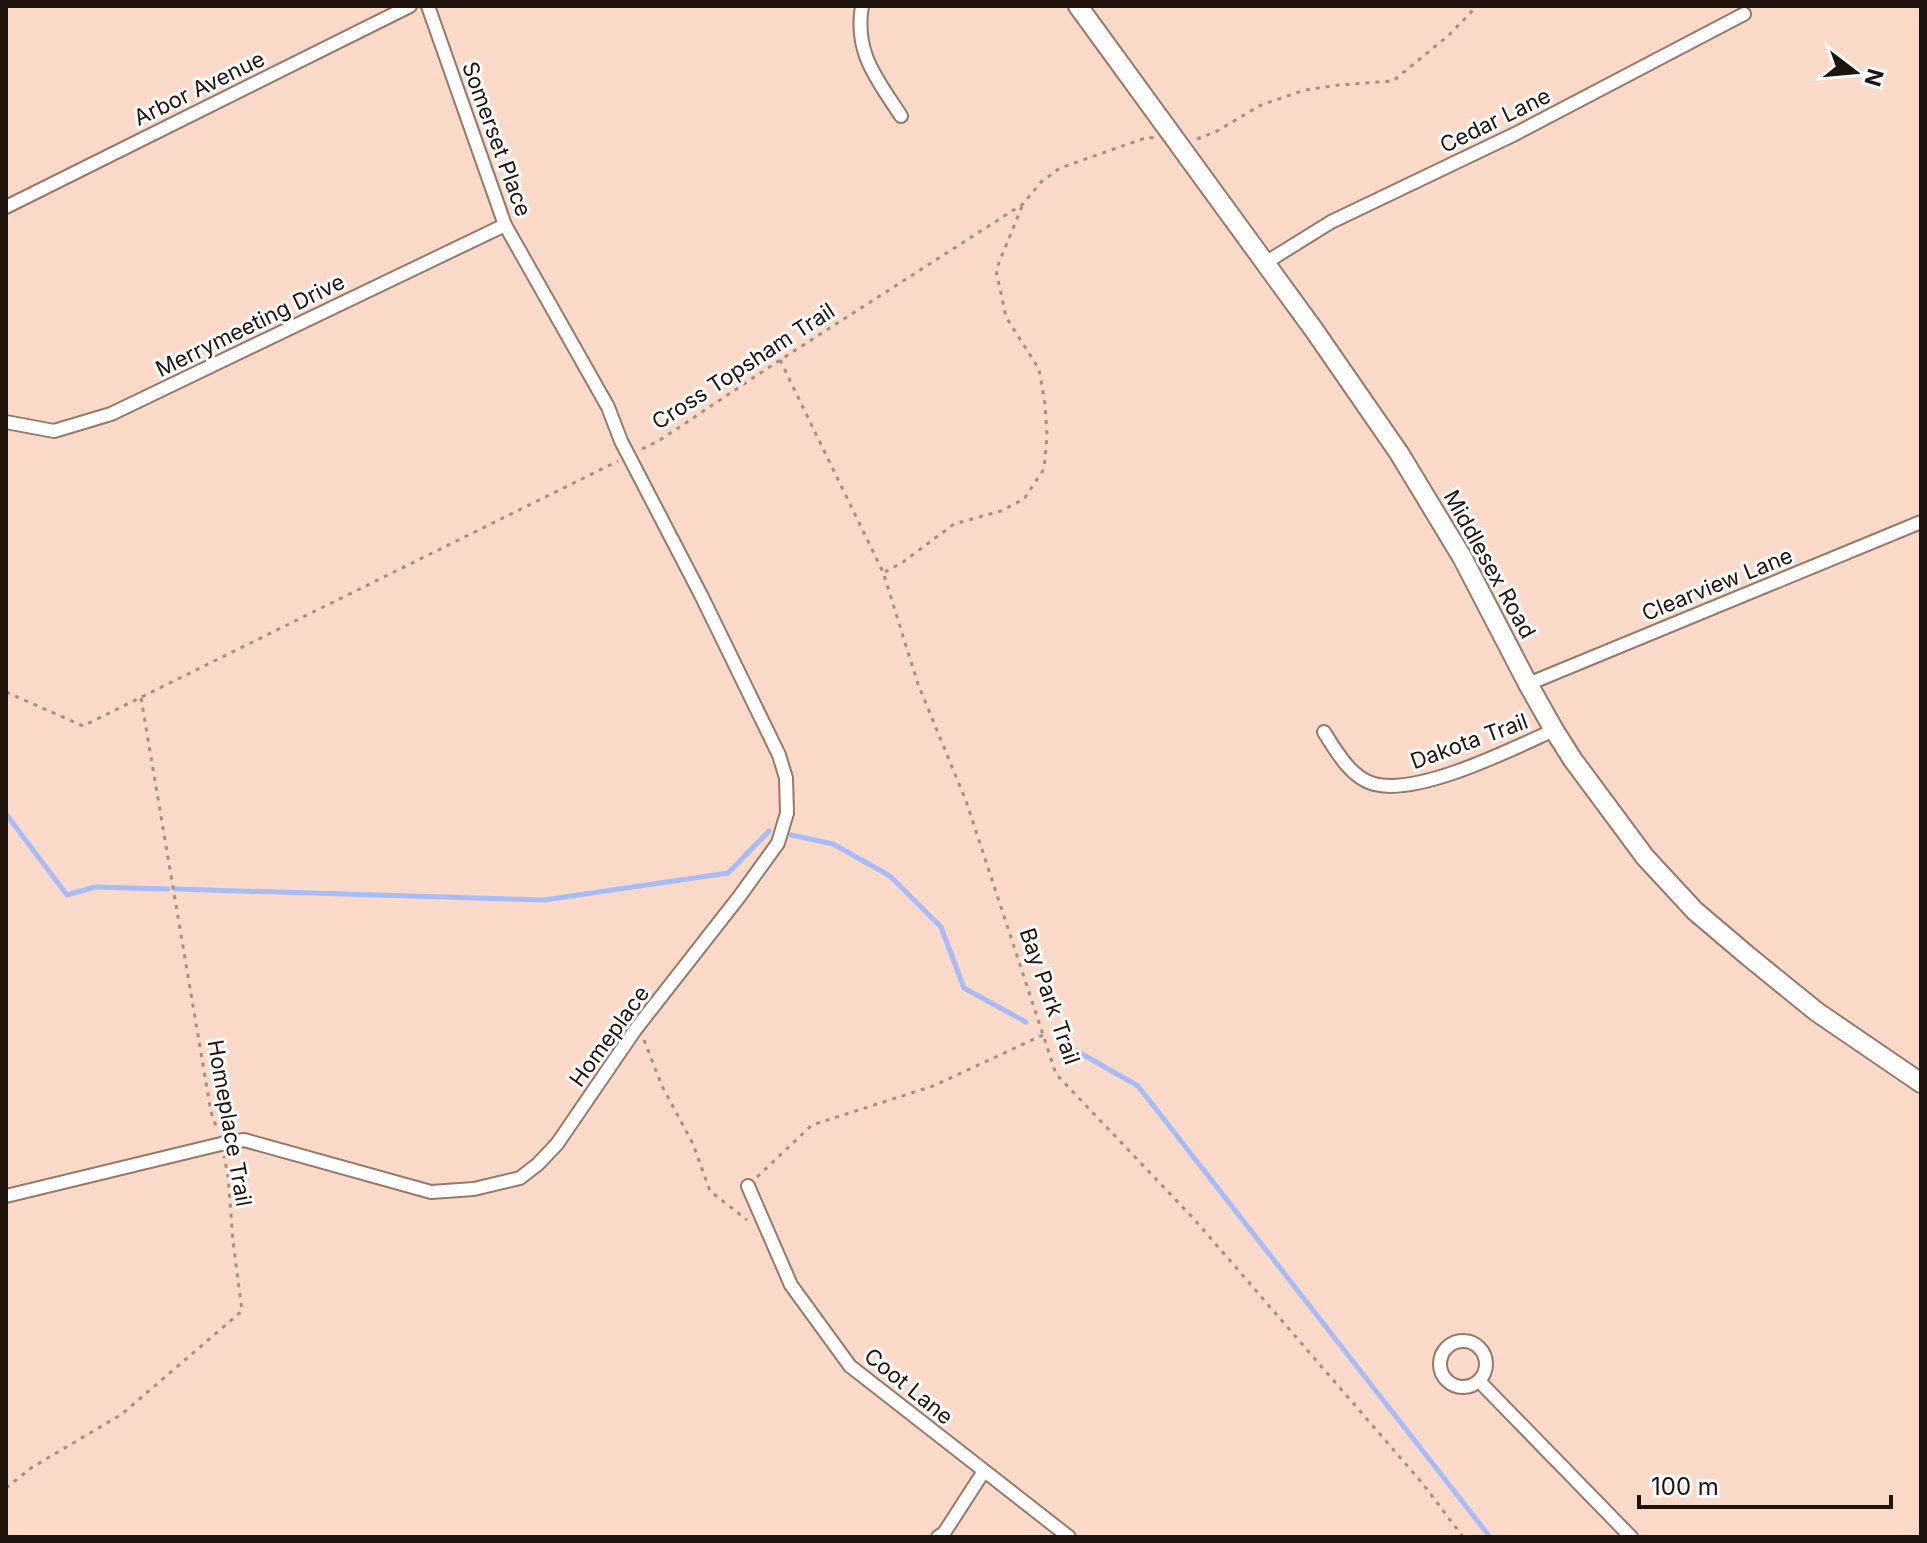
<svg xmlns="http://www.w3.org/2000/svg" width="1927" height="1543" font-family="Inter,sans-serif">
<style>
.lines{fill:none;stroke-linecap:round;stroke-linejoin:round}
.stream{stroke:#a8bcfa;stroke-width:5}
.minor-casing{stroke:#977969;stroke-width:16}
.secondary-casing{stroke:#977969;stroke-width:22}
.path{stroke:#a78f82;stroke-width:3;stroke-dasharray:4 6;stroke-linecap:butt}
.minor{stroke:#fff;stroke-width:12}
.secondary{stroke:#fff;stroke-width:18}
.labels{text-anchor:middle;stroke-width:6;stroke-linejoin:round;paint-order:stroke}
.street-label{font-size:22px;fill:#1e130d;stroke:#fff}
</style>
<rect width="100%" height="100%" fill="#fbdac9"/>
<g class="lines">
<g class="stream">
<path d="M6 814 67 895 95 887 168 889"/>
<path d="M791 835 833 844 890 876 941 927 964 988 1026 1022"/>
<path d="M175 889 544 900 728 873 769 831"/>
<path d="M1061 1042 1138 1086 1490 1537"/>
</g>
<g class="minor-casing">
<g id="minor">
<path d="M862 6C854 53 877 79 901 116"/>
<path d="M6 207 410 6"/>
<path d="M1265 263 1331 222 1515 134 1744 14"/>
<path d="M6 422 54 431 111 414 505 225"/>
<path d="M1528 684 1921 522"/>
<path d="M1324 732C1336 751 1351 778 1374 784 1419 796 1512 749 1554 730"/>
<path d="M748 1186 791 1285 850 1366 1069 1537"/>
<path d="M6 1196 221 1144 244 1140 431 1192 474 1189 520 1178 538 1164 557 1144 635 1030 739 897 778 843 787 813 786 778 779 755 702 597 621 441 608 407 505 225 428 6"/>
<circle cx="1463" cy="1364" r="23"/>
<path d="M1479 1381 1631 1537"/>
<path d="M938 1537 944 1533 984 1471"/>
</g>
</g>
<g class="secondary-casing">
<path id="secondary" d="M1078 6 1314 330 1399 453 1462 557 1528 684 1554 730 1573 760 1645 857 1695 911 1748 956 1817 1012 1921 1083"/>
</g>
<g class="path">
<path d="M1197 139 1217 131 1261 105 1305 90 1338 85 1393 81 1449 35 1477 6"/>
<path d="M780 360 883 572 918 684 966 801 1056 1074 1194 1219 1423 1484 1463 1537"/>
<path d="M642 449 660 440 780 360 1023 204 1041 182 1060 168 1148 137 1154 138"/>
<path d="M885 572 903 562 954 524 1001 511 1024 499 1044 469 1047 435 1045 404 1039 369 1006 317 996 270 1023 204"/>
<path d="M6 692 83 726 618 461"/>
<path d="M141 698 211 1112 217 1129"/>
<path d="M644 1040 662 1086 693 1144 710 1191 747 1220"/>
<path d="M757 1177 812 1125 933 1086 1043 1035"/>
<path d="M6 1488 31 1468 122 1414 242 1311 233 1241 228 1176 224 1156"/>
</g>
<use href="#minor" class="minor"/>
<use href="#secondary" class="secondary"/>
</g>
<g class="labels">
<g class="street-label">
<text transform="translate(199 88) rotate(-26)" y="8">Arbor Avenue</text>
<text transform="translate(1495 120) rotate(-26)" y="8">Cedar Lane</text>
<text transform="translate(497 139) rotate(70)" y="8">Somerset Place</text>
<text transform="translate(250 325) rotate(-26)" y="8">Merrymeeting Drive</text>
<text transform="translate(743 366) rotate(-33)" y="8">Cross Topsham Trail</text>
<text transform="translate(1490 564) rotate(61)" y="8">Middlesex Road</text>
<text transform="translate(1717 584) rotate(-22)" y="8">Clearview Lane</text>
<text transform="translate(1469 741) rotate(-20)" y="8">Dakota Trail</text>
<text transform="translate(1050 996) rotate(71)" y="8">Bay Park Trail</text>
<text transform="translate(609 1036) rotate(-54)" y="8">Homeplace</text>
<text transform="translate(230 1123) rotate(80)" y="8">Homeplace Trail</text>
<text transform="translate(909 1386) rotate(39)" y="8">Coot Lane</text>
</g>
</g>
<rect width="1927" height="1543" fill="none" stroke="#1e130d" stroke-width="16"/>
<g transform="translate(1855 72) rotate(106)" stroke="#ffffff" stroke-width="6" paint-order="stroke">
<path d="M0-6L14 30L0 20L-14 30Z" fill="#1e130d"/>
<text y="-12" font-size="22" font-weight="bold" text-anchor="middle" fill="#1e130d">N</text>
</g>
<path d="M1639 1495v12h252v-12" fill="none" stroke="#1e130d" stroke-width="4"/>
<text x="1651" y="1495" font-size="24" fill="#1e130d" stroke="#ffffff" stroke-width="6" paint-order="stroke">100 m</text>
</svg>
